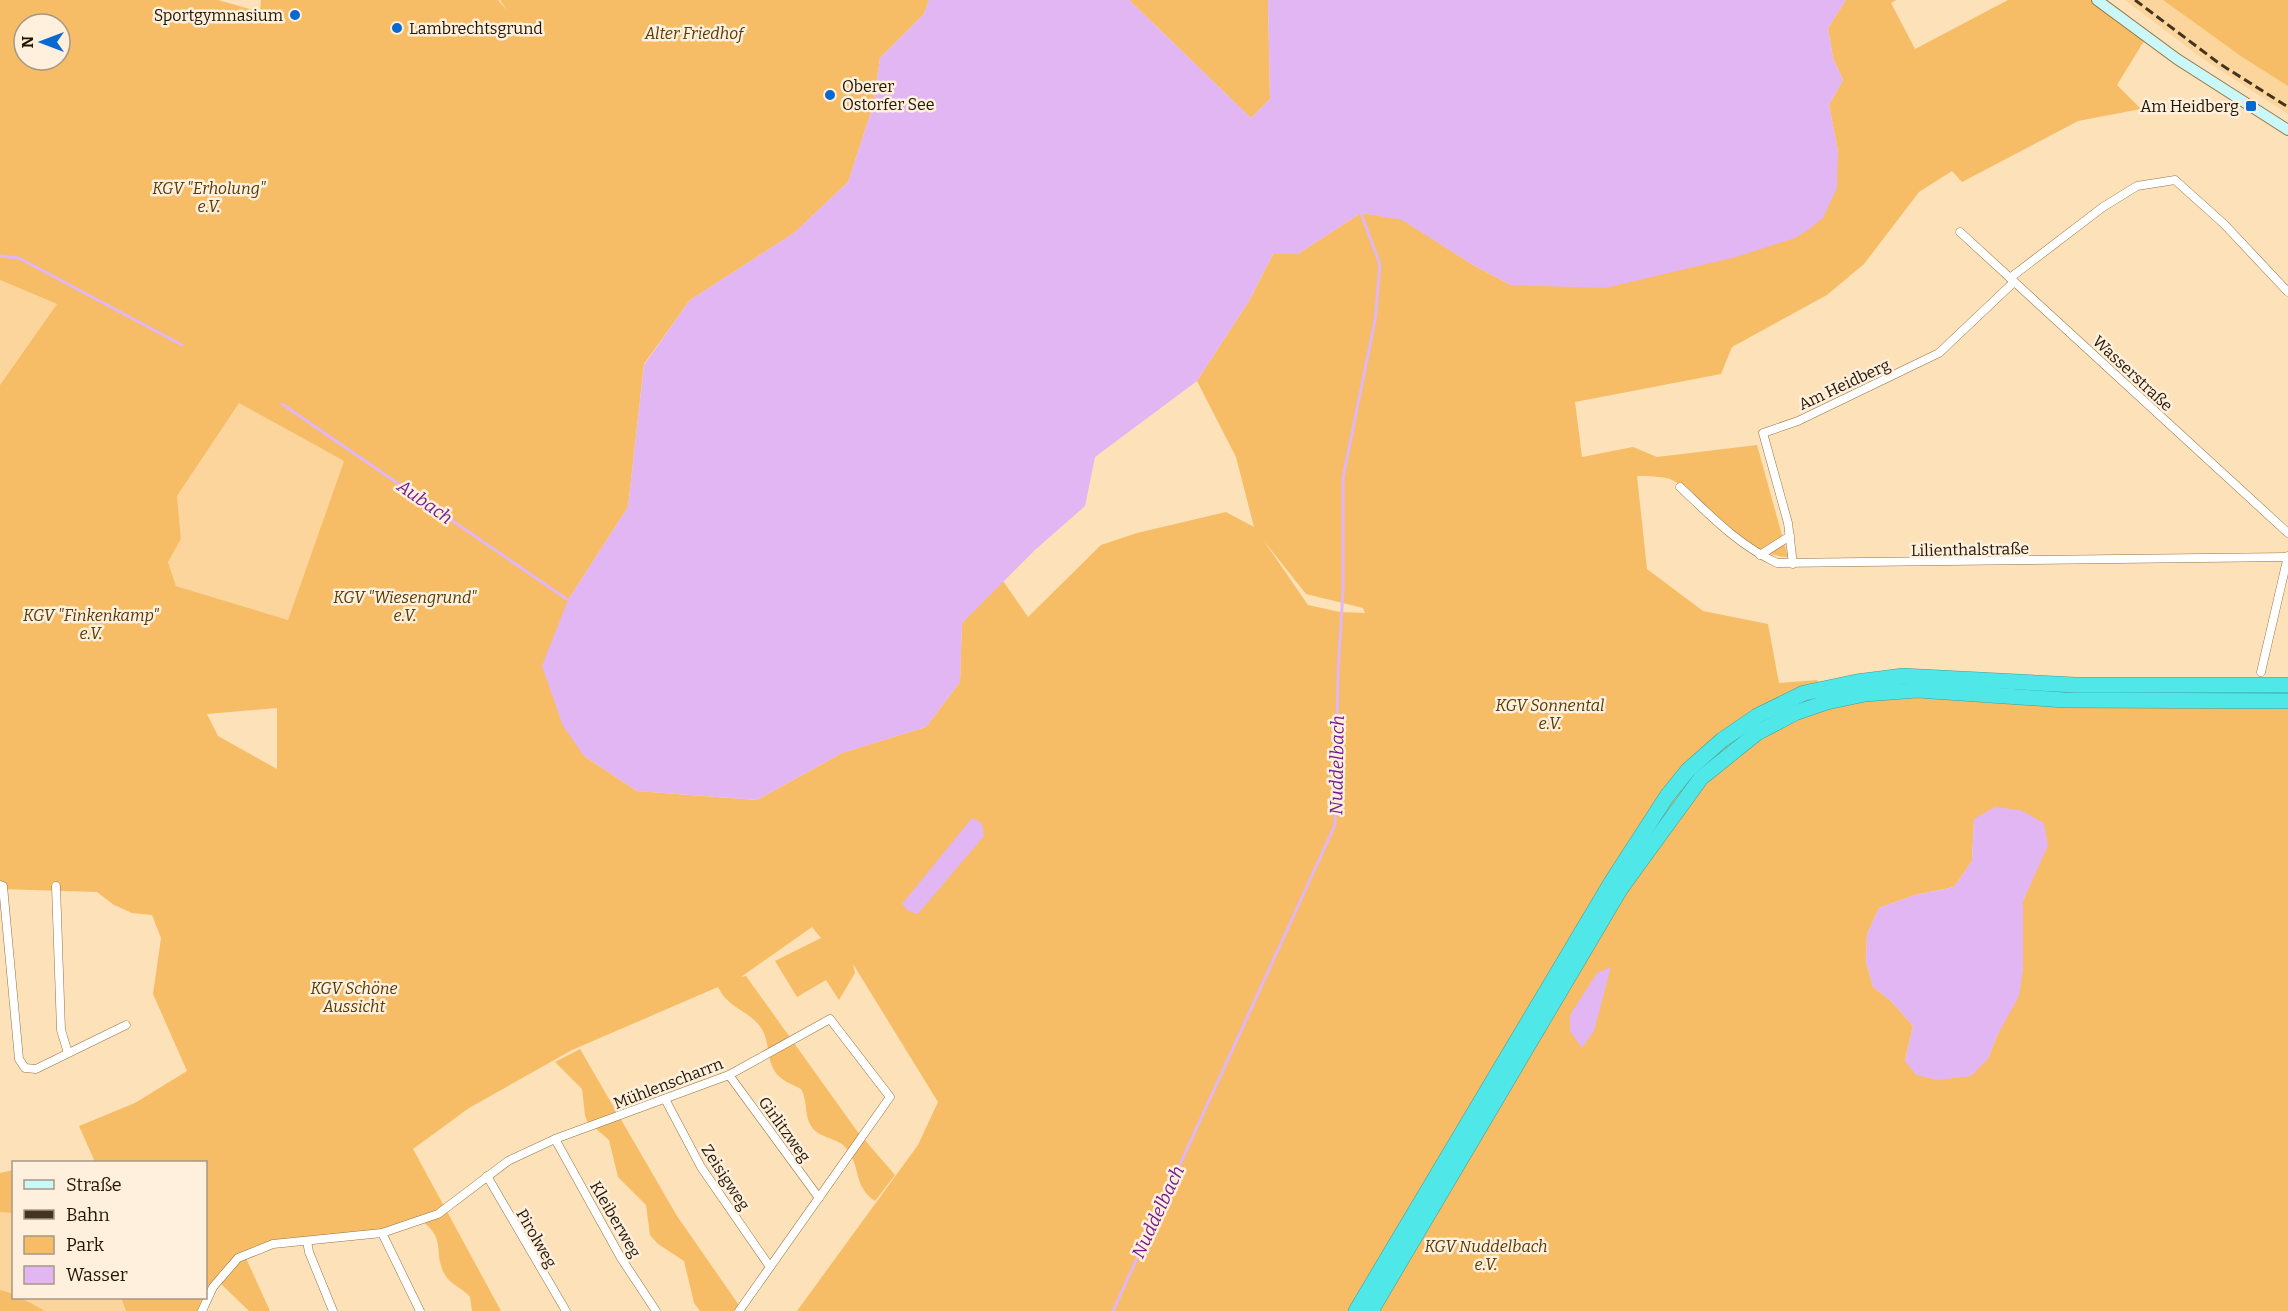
<svg xmlns="http://www.w3.org/2000/svg" width="2288" height="1311" font-family="Bitter,serif">
<style>
.built{fill:#fcd59c}
.green{fill:#f6bd66;fill-rule:evenodd}
.water{fill:#e1b6f2}
.lines{fill:none;stroke-linecap:round;stroke-linejoin:round}
.stream{stroke:#e1b6f2;stroke-width:3}
.street-casing{stroke:#947446;stroke-width:9}
.secondary-casing{stroke:#947446;stroke-width:12}
.highway-casing{stroke:#409e98;stroke-width:16}
.street{stroke:#fff;stroke-width:8}
.secondary{stroke:#caf8f8;stroke-width:10}
.highway{stroke:#50e7e9;stroke-width:15}
.rail{stroke:#44341f;stroke-width:3;stroke-dasharray:9 4.5;stroke-linecap:butt}
.poi-dot{fill:#0769d1;stroke:#fff0dd;stroke-width:2}
.labels{text-anchor:middle;stroke-width:5;stroke-linejoin:round;paint-order:stroke}
.poi-label{font-size:16px;fill:#221503;stroke:#fff0dd;text-anchor:end}
.park-label{font-size:16px;font-style:italic;fill:#563904;stroke:#fff0dd}
.street-label{font-size:16px;fill:#221503;stroke:#fff0dd}
.water-label{font-size:18px;font-style:italic;fill:#761b92;stroke:#fff0dd}
</style>
<rect width="100%" height="100%" fill="#fde1b9"/>
<g class="built">
<path d="M2125 0H2163L2242 57 2288 86V114L2203 59Z"/>
<path d="M0 280 57 304 0 385Z"/>
<path d="M239 402 344 461 288 620 176 586 168 562 181 539 177 496Z"/>
<path d="M0 1212 13 1213 14 1298H121L126 1311H0Z"/>
</g>
<g class="green">
<path d="M0 0H218L260 12 261 0H498L507 10 500 0H929L924 14 880 58 873 106 848 182 794 233 690 300 644 364 628 507 568 600 584 756 637 791 757 800 842 753 926 727 960 682 962 623 1003 581 1028 617 1101 545 1137 533 1226 512 1254 527 1236 457 1197 381 1249 301 1273 254H1298L1361 213 1402 219 1473 265 1511 285 1838 151 1829 105 1843 80 1833 58 1828 28 1846 0H1896L1891 3 1915 49 2008 0H2095L2144 41 2117 85 2141 109 2078 121 1962 182 1952 171 1919 192 1864 264 1827 295 1732 347 1721 374 1575 402 1582 457 1633 447 1657 457 1757 445 1788 557C1746 557 1709 502 1674 481 1666 476 1647 476 1637 476L1647 569 1703 611 1768 624 1779 683 1817 680 1822 685 2038 679 2288 680V1311H797L918 1145 938 1102 853 964 855 973 839 1000 826 980 797 997 775 961 821 938 812 927 741 977 746 976 857 1131 895 1175 875 1201C853 1186 861 1167 847 1149 838 1137 819 1139 811 1126 804 1115 808 1101 801 1089 792 1084 779 1080 774 1070 766 1056 770 1038 759 1025 746 1009 729 1009 718 987L572 1050 469 1108 413 1149 501 1311H472L470 1297C463 1288 451 1285 445 1275 432 1251 448 1241 421 1220L382 1233 273 1244 245 1256 270 1311H249L218 1281 202 1311H126L121 1298H206V1162H95L79 1126 135 1103 187 1071 153 994 161 938 152 915 132 913 114 905 97 892 0 889V385L57 304 0 280ZM24 24H60V60H24ZM239 403 344 461 288 620 176 586 168 562 181 539 177 496ZM1264 541 1306 594 1363 608 1365 613 1340 612 1308 605ZM277 708V769L218 736 207 714ZM1974 819 2034 874 2023 901V970L1988 1059 1905 1061 1913 1026 1891 1001 1873 987 1866 962 1867 934 1879 908 1915 895 1954 887 1972 861Z"/>
<path d="M1129 0H1268L1270 99 1251 118Z"/>
<path d="M2163 0H2288V86L2242 57Z"/>
<path d="M580 1049 677 1216 743 1311H700L694 1303 684 1261 658 1244 650 1235 646 1205 618 1177 609 1140 587 1121 585 1115 582 1089 555 1062Z"/>
<path d="M13 1170V1213L0 1212V1173Z"/>
<path d="M0 1290C15 1293 30 1303 45 1311H0Z"/>
</g>
<g class="water">
<path d="M929 0H1129L1251 118 1270 99 1268 0H1846L1828 28 1833 58 1843 80 1829 105 1838 151 1837 188 1823 218 1808 230 1795 238 1736 257 1605 288 1511 285 1473 265 1402 220 1361 213 1298 254H1273L1249 301 1197 381 1095 457 1085 506 1035 550 962 623 960 682 926 727 842 753 757 800 637 791 584 756 563 726 542 666 568 600 628 507 644 365 690 300 794 233 848 182 873 106 880 58 924 14Z"/>
<path d="M1995 807 2020 810 2044 823 2048 846 2023 901V970L2019 996 1998 1034 1988 1059 1971 1076 1937 1080 1916 1075 1905 1061 1913 1026 1891 1001 1873 987 1866 962 1867 934 1879 908 1915 895 1954 887 1972 861 1974 819Z"/>
<path d="M972 818 982 823 984 836 918 914 908 911 902 904Z"/>
<path d="M1611 967 1594 1031 1582 1048 1570 1031V1015L1597 973Z"/>
</g>
<g class="lines">
<g class="stream">
<path d="M0 256 19 258 182 345"/>
<path d="M282 404 568 600"/>
<path d="M1113 1311 1335 825 1338 673 1343 591V478L1375 320 1380 265 1361 213"/>
</g>
<g class="street-casing">
<g id="street">
<path d="M1960 232 2288 533"/>
<path d="M2010 278 2103 207 2137 186 2175 180 2224 224 2288 292"/>
<path d="M1680 487C1711 516 1738 545 1777 563L2288 557"/>
<path d="M1760 555 1790 536"/>
<path d="M1793 564 1788 523 1763 433 1798 421 1939 353 2014 282"/>
<path d="M2261 672 2288 556"/>
<path d="M0 885 3 886 19 1059 25 1068 36 1069 126 1025"/>
<path d="M56 886 61 1030 68 1053"/>
<path d="M729 1075 819 1198"/>
<path d="M665 1099 701 1167 770 1267"/>
<path d="M555 1139 621 1258 656 1311"/>
<path d="M487 1176 566 1311"/>
<path d="M382 1233 420 1311"/>
<path d="M307 1241 309 1252 333 1311"/>
<path d="M202 1311 213 1287 238 1258 273 1244 382 1233 438 1214 508 1161 555 1139 729 1075 830 1019 890 1097 739 1311"/>
</g>
</g>
<g class="secondary-casing">
<path id="secondary" d="M2097 0 2177 59 2288 130"/>
</g>
<g class="highway-casing">
<g id="highway">
<path d="M1356 1311 1612 881 1667 796 1688 770 1722 740 1757 716 1804 693 1856 682 1903 676 2076 685H2288"/>
<path d="M1371 1311 1621 888 1701 778 1757 733 1795 713 1827 702 1865 694 1917 690 2064 700 2288 701"/>
</g>
</g>
<use href="#street" class="street"/>
<use href="#secondary" class="secondary"/>
<use href="#highway" class="highway"/>
<path class="rail" d="M2135 0 2220 64 2288 107"/>
</g>
<g class="poi-dot">
<circle cx="295" cy="15" r="6"/>
<circle cx="397" cy="28" r="6"/>
<circle cx="830" cy="95" r="6"/>
<rect x="2245" y="100" width="12" height="12" rx="3"/>
</g>
<g class="labels">
<g class="poi-label">
<text x="283" y="21">Sportgymnasium</text>
<text x="409" y="34" text-anchor="start">Lambrechtsgrund</text>
<text x="842" y="92" text-anchor="start">Oberer<tspan x="842" dy="18">Ostorfer See</tspan></text>
<text x="2239" y="112">Am Heidberg</text>
</g>
<g class="park-label">
<text x="694" y="39">Alter Friedhof</text>
<text x="209" y="194">KGV "Erholung"<tspan x="209" dy="18">e.V.</tspan></text>
<text x="405" y="603">KGV "Wiesengrund"<tspan x="405" dy="18">e.V.</tspan></text>
<text x="91" y="621">KGV "Finkenkamp"<tspan x="91" dy="18">e.V.</tspan></text>
<text x="1550" y="711">KGV Sonnental<tspan x="1550" dy="18">e.V.</tspan></text>
<text x="354" y="994">KGV Schöne<tspan x="354" dy="18">Aussicht</tspan></text>
<text x="1486" y="1252">KGV Nuddelbach<tspan x="1486" dy="18">e.V.</tspan></text>
</g>
<g class="street-label">
<text transform="translate(2133 373) rotate(43)" y="6">Wasserstraße</text>
<text transform="translate(1844 384) rotate(-25)" y="6">Am Heidberg</text>
<text transform="translate(1970 549) rotate(-1)" y="6">Lilienthalstraße</text>
<text transform="translate(668 1083) rotate(-21)" y="6">Mühlenscharrn</text>
<text transform="translate(785 1129) rotate(54)" y="6">Girlitzweg</text>
<text transform="translate(726 1177) rotate(57)" y="6">Zeisigweg</text>
<text transform="translate(616 1219) rotate(60)" y="6">Kleiberweg</text>
<text transform="translate(537 1238) rotate(60)" y="6">Pirolweg</text>
</g>
<g class="water-label">
<text transform="translate(425 502) rotate(35)" y="6">Aubach</text>
<text transform="translate(1337 765) rotate(-89)" y="6">Nuddelbach</text>
<text transform="translate(1158 1212) rotate(-65)" y="6">Nuddelbach</text>
</g>
</g>
<rect x="12" y="1161" width="195" height="138" fill="#fff0dd" stroke="#a79886" stroke-width="1.5"/>
<rect x="24" y="1180" width="30" height="9" fill="#caf8f8" stroke="#a79886" stroke-width="1.5"/>
<text x="66" y="1191" font-size="18" fill="#221503">Straße</text>
<rect x="24" y="1210" width="30" height="9" fill="#44341f" stroke="#a79886" stroke-width="1.5"/>
<text x="66" y="1221" font-size="18" fill="#221503">Bahn</text>
<rect x="24" y="1236" width="30" height="18" fill="#f6bd66" stroke="#a79886" stroke-width="1.5"/>
<text x="66" y="1251" font-size="18" fill="#221503">Park</text>
<rect x="24" y="1266" width="30" height="18" fill="#e1b6f2" stroke="#a79886" stroke-width="1.5"/>
<text x="66" y="1281" font-size="18" fill="#221503">Wasser</text>
<g transform="translate(42 42) rotate(270)"><circle r="28" fill="#fff0dd" stroke="#a79886" stroke-width="1.5"/>
<path d="M0-4.5L10 22L0 15L-10 22Z" fill="#0769d1"/>
<text y="-9" font-size="16" font-weight="bold" text-anchor="middle" fill="#221503">N</text>
</g>
</svg>
